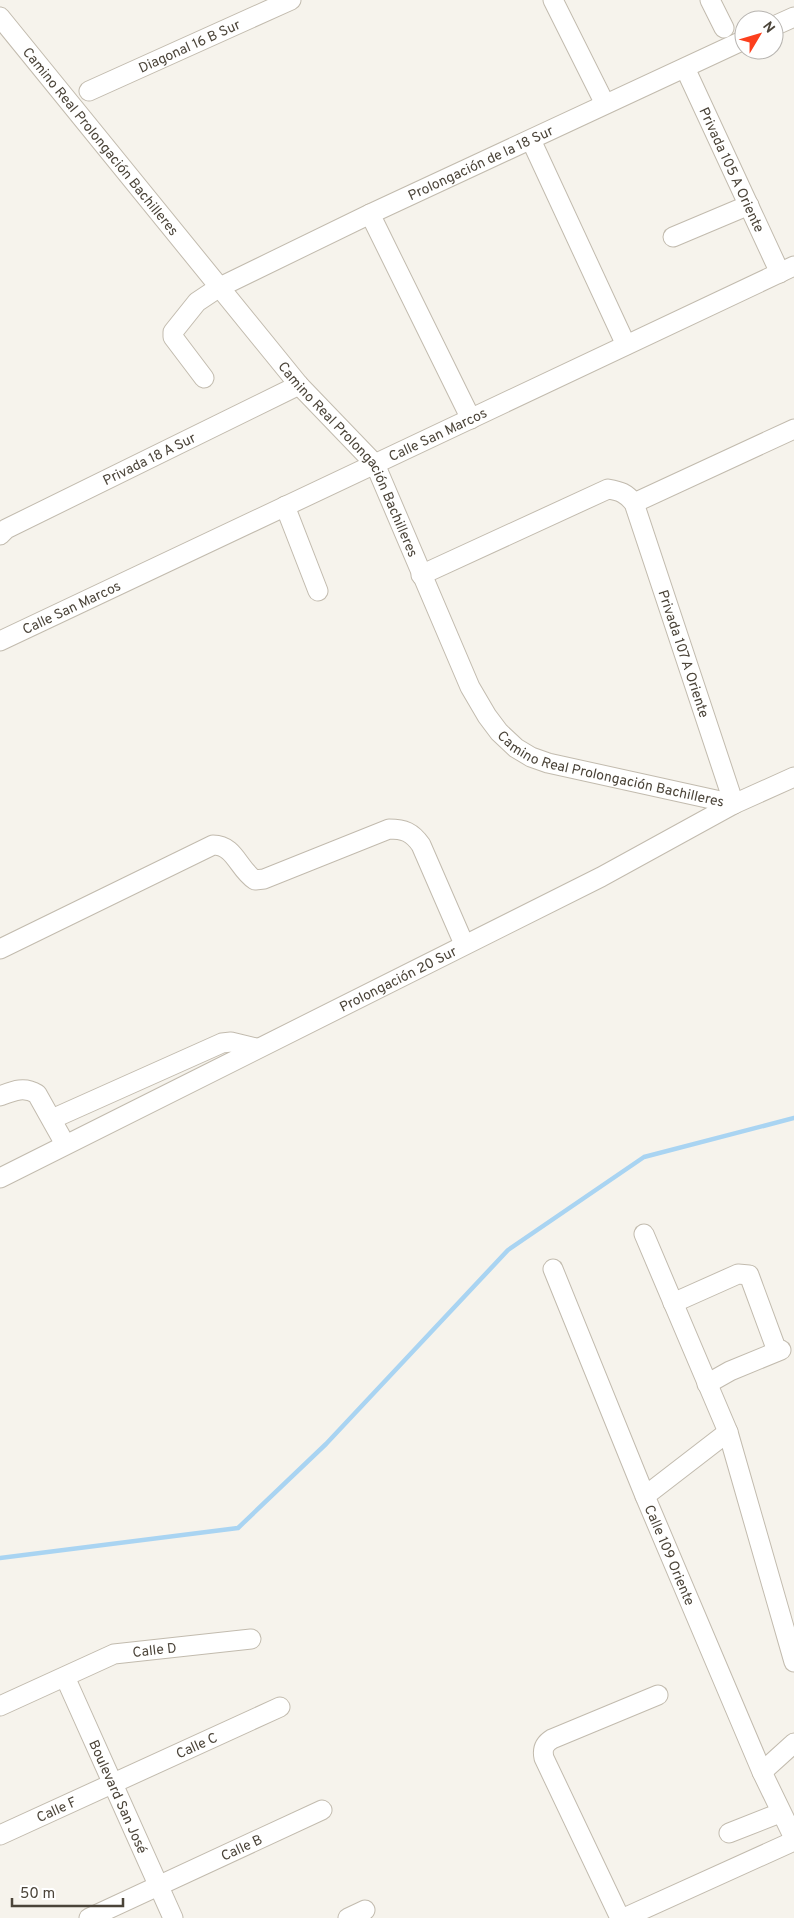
<svg xmlns="http://www.w3.org/2000/svg" width="794" height="1918" font-family="Overpass,sans-serif">
<style>
.lines{fill:none;stroke-linecap:round;stroke-linejoin:round}
.stream{stroke:#a9d4f2;stroke-width:4.5}
.minor-casing{stroke:#c2bbae;stroke-width:21}
.minor{stroke:#fff;stroke-width:19}
.labels{text-anchor:middle;stroke-width:4.5;stroke-linejoin:round;paint-order:stroke}
.street-label{font-size:14px;fill:#4b4439;stroke:#fff}
</style>
<rect width="100%" height="100%" fill="#f6f3ec"/>
<g class="lines">
<path class="stream" d="M0 1558 238 1528 326 1444 508 1250 644 1157 794 1118"/>
<g class="minor-casing">
<g id="minor">
<path d="M553 0 605 104"/>
<path d="M710 0 724 28"/>
<path id="s1" d="M0 17 299 385 375 464 470 687 487 716 499 732 516 748 531 757 548 763 734 804"/>
<path d="M774 26 794 17"/>
<path id="s2" d="M685 68 780 273"/>
<path id="s3" d="M89 91 291 0"/>
<path d="M531 140 626 345"/>
<path d="M370 214 471 419"/>
<path d="M673 237 749 205"/>
<path id="s4" d="M204 378 173 337V332L197 302 218 288 370 214 744 40"/>
<path d="M634 503 794 429"/>
<path d="M285 506 318 591"/>
<path id="s5" d="M0 535 6 529 299 385"/>
<path id="s6" d="M421 575 608 489C620 491 626 493 634 503L734 804"/>
<path id="s7" d="M0 641 794 266"/>
<path d="M0 949 213 845C235 845 238 869 255 880L264 879 389 829C404 829 412 832 421 845L464 944"/>
<path d="M0 1096C13 1091 24 1086 37 1094L65 1144"/>
<path d="M52 1119 222 1043 231 1042 256 1048"/>
<path id="s8" d="M0 1178 601 877 734 804 794 777"/>
<path d="M644 1234 728 1432 794 1662"/>
<path id="s9" d="M553 1269 645 1496 762 1772 794 1838"/>
<path d="M673 1303 738 1274 749 1275 777 1351"/>
<path d="M707 1384 730 1371 781 1350"/>
<path d="M645 1496 728 1432"/>
<path id="s10" d="M65 1677 173 1918"/>
<path id="s11" d="M0 1706 114 1654 251 1639"/>
<path d="M762 1772 794 1743"/>
<path d="M729 1833 780 1813"/>
<path id="s12" d="M0 1835 280 1707"/>
<path id="s13" d="M89 1918 322 1810"/>
<path d="M348 1918 365 1910"/>
<path d="M620 1918 544 1758C542 1749 544 1744 552 1739L658 1695"/>
<path d="M624 1918 794 1841"/>
</g>
</g>
<use href="#minor" class="minor"/>
</g>
<g class="labels">
<g class="street-label">
<text dy="5" stroke="none"><textPath href="#s3" startOffset="110">Diagonal 16 B Sur</textPath></text>
<text dy="5" stroke="none"><textPath href="#s1" startOffset="160">Camino Real Prolongación Bachilleres</textPath></text>
<text dy="5" stroke="none"><textPath href="#s4" startOffset="411">Prolongación de la 18 Sur</textPath></text>
<text dy="5" stroke="none"><textPath href="#s2" startOffset="112">Privada 105 A Oriente</textPath></text>
<text dy="5" stroke="none"><textPath href="#s7" startOffset="484">Calle San Marcos</textPath></text>
<text dy="5" stroke="none"><textPath href="#s5" startOffset="168">Privada 18 A Sur</textPath></text>
<text dy="5" stroke="none"><textPath href="#s1" startOffset="565">Camino Real Prolongación Bachilleres</textPath></text>
<text dy="5" stroke="none"><textPath href="#s7" startOffset="79">Calle San Marcos</textPath></text>
<text dy="5" stroke="none"><textPath href="#s6" startOffset="395">Privada 107 A Oriente</textPath></text>
<text dy="5" stroke="none"><textPath href="#s1" startOffset="1000">Camino Real Prolongación Bachilleres</textPath></text>
<text dy="5" stroke="none"><textPath href="#s8" startOffset="445">Prolongación 20 Sur</textPath></text>
<text dy="5" stroke="none"><textPath href="#s9" startOffset="309">Calle 109 Oriente</textPath></text>
<text dy="5" stroke="none"><textPath href="#s11" startOffset="166">Calle D</textPath></text>
<text dy="5" stroke="none"><textPath href="#s12" startOffset="216">Calle C</textPath></text>
<text dy="5" stroke="none"><textPath href="#s10" startOffset="131">Boulevard San José</textPath></text>
<text dy="5" stroke="none"><textPath href="#s12" startOffset="62">Calle F</textPath></text>
<text dy="5" stroke="none"><textPath href="#s13" startOffset="168">Calle B</textPath></text>
</g>
</g>
<g transform="translate(759 35) rotate(52)"><circle r="24" fill="#ffffff" stroke="#b7b4b0"/>
<path d="M0-4L9 19L0 12L-9 19Z" fill="#fc3f1d"/>
<text y="-8" font-size="14" font-weight="bold" text-anchor="middle" fill="#4b4439">N</text>
</g>
<path d="M12 1898v8h111v-8" fill="none" stroke="#4b4439" stroke-width="2.5"/>
<text x="20" y="1898" font-size="15" fill="#4b4439" stroke="#ffffff" stroke-width="4" paint-order="stroke">50 m</text>
</svg>
